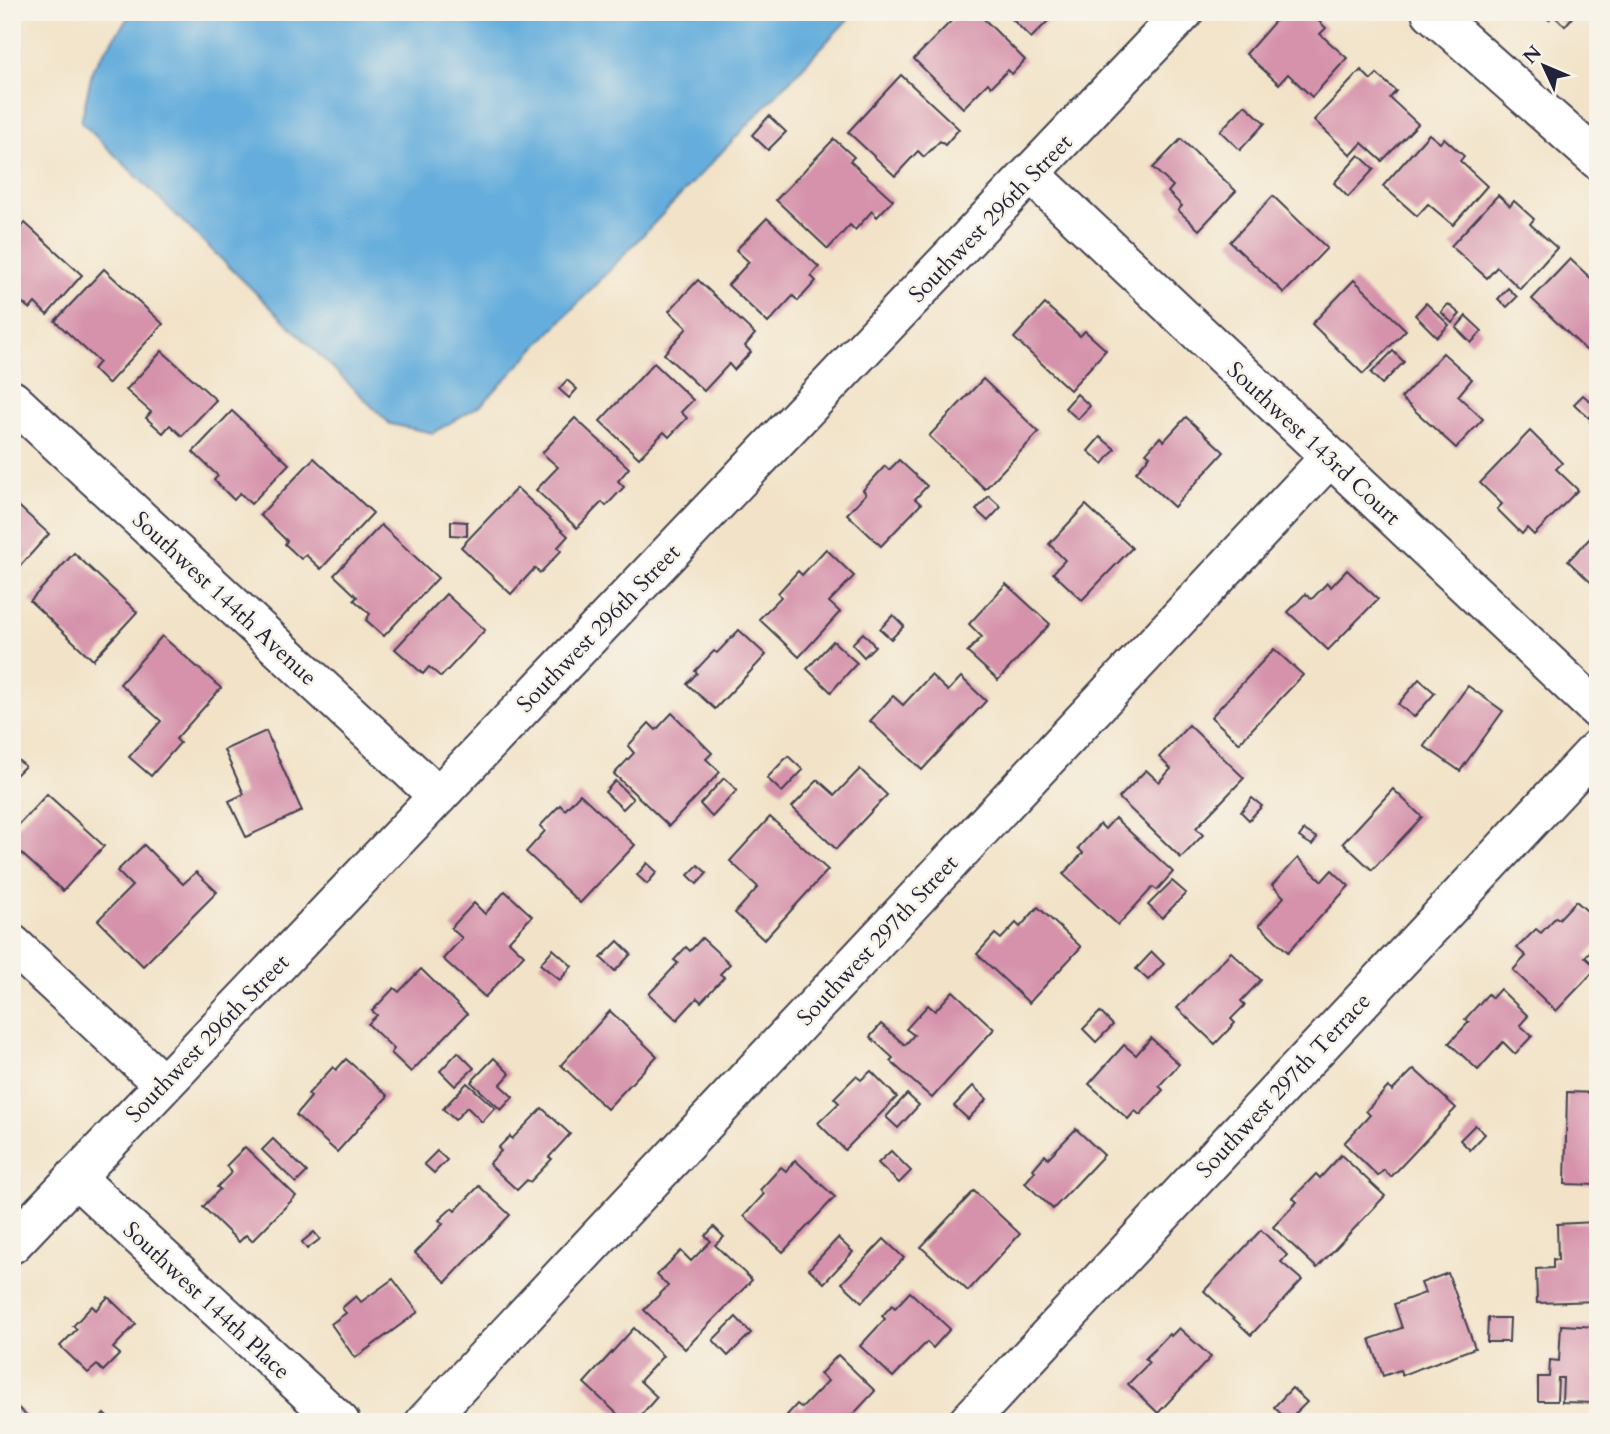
<svg xmlns="http://www.w3.org/2000/svg" width="1610" height="1434" font-family="Cardo,serif">
<style>
.water{fill:#65addc;stroke:#44688c;stroke-width:2}
.building{fill:#d592aa}
.lines{fill:none;stroke-linecap:round;stroke-linejoin:round}
.minor-casing{stroke:#413f50;stroke-width:42}
.minor{stroke:#fff;stroke-width:38}
.labels{text-anchor:middle;stroke-width:5;stroke-linejoin:round;paint-order:stroke}
.street-label{font-size:23px;fill:#22223b;stroke:#f7f3e8}
</style>
<rect width="100%" height="100%" fill="#f7f3e8"/>
<filter id="ink" filterUnits="userSpaceOnUse"><feTurbulence type="fractalNoise" baseFrequency=".0143" numOctaves="2"/><feDisplacementMap in="SourceGraphic" scale="14" xChannelSelector="R" yChannelSelector="G"/><feConvolveMatrix kernelMatrix="1 2 1 2 8 2 1 2 1" color-interpolation-filters="sRGB"/></filter>
<filter id="wash" filterUnits="userSpaceOnUse"><feTurbulence type="fractalNoise" baseFrequency=".00686" numOctaves="4" result="noise"/><feDisplacementMap in="SourceGraphic" scale="28" xChannelSelector="R" yChannelSelector="G"/><feGaussianBlur stdDeviation="1.57" result="paint"/><feColorMatrix in="noise" values="0 0 0 0 0 0 0 0 0 0 0 0 0 0 0 0 0 1.4 0 .05"/><feComposite in="paint" operator="in"/></filter>
<g filter="url(#wash)">
<rect width="100%" height="100%" fill="#f2e3c8"/>
<path class="water" d="M132 12H855L482 404 433 433 390 424 81 122 93 68Z"/>
<g id="blocks">
<g class="building">
<path d="M960 12H977L1025 60 1012 74 1008 70 991 87 988 83 963 108 914 59Z"/>
<path d="M1005 12H1061L1056 17 1054 15 1031 38Z"/>
<path d="M1283 12H1296L1300 16 1303 12H1309L1326 28 1320 34 1347 58 1312 97 1288 74 1279 84 1246 54Z"/>
<path d="M1541 12H1577L1565 26 1553 15 1549 20Z"/>
<path d="M1361 70 1371 80 1377 74 1396 91 1390 98 1418 124 1382 161 1362 143 1351 155 1314 120Z"/>
<path d="M901 75 959 129 945 145 940 141 924 157 918 151 895 176 848 132Z"/>
<path d="M1245 105 1265 123 1240 150 1220 131Z"/>
<path d="M769 116 786 132 768 150 752 135Z"/>
<path d="M1429 134 1440 143 1444 138 1464 156 1460 161 1487 186 1453 225 1428 204 1417 216 1383 186Z"/>
<path d="M834 139 854 157 850 161 893 200 877 217 872 211 855 230 850 225 828 249 776 200Z"/>
<path d="M1181 139 1236 191 1199 230 1178 210 1182 206 1168 192 1173 186 1153 168Z"/>
<path d="M1359 155 1374 169 1348 197 1334 183Z"/>
<path d="M1498 195 1510 206 1514 201 1534 219 1530 224 1557 248 1520 289 1497 267 1487 278 1451 246Z"/>
<path d="M1273 196 1327 248 1284 293 1230 242Z"/>
<path d="M767 218 819 267 811 276 816 281 798 301 793 296 768 323 728 285 749 262 736 250Z"/>
<path d="M25 223 82 275 47 315 35 303 30 309 12 294 17 285 12 281V238Z"/>
<path d="M1570 259 1598 285V339L1587 351 1532 299Z"/>
<path d="M104 269 163 324 108 384 93 369 99 362 55 321Z"/>
<path d="M698 280 755 334 745 346 751 352 734 370 729 364 704 391 664 354 687 328 669 311Z"/>
<path d="M1354 280 1406 330 1363 374 1312 324Z"/>
<path d="M1508 288 1517 297 1507 307 1498 299Z"/>
<path d="M1426 303 1449 325 1437 337 1415 315Z"/>
<path d="M1045 304 1080 336 1085 331 1106 350 1070 390 1014 338Z"/>
<path d="M1448 304 1460 314 1452 323 1441 312Z"/>
<path d="M1466 316 1482 331 1471 343 1456 328Z"/>
<path d="M162 351 216 400 182 436 170 425 163 433 146 418 151 412 126 390Z"/>
<path d="M1393 351 1404 362 1382 384 1371 373Z"/>
<path d="M1443 353 1472 379 1458 396 1483 419 1456 448 1401 398Z"/>
<path d="M654 363 693 400 681 412 687 418 669 437 664 432 639 458 600 421Z"/>
<path d="M983 379 1039 432 985 489 929 436Z"/>
<path d="M567 380 577 389 569 398 559 389Z"/>
<path d="M1077 394 1090 406 1078 419 1065 408Z"/>
<path d="M1583 395 1598 408 1589 418 1574 404Z"/>
<path d="M232 411 289 464 251 504 240 493 234 500 214 480 218 476 193 452Z"/>
<path d="M1598 414V429L1590 422Z"/>
<path d="M1186 417 1224 452 1174 507 1136 472 1150 456 1146 453 1160 437 1164 441Z"/>
<path d="M575 418 629 468 618 481 624 487 606 506 602 502 577 528 536 490 558 467 542 453Z"/>
<path d="M1530 431 1562 463 1556 469 1578 490 1534 535 1527 528 1522 534 1497 509 1502 504 1480 483Z"/>
<path d="M1100 437 1115 449 1103 464 1088 451Z"/>
<path d="M314 458 373 513 321 569 306 555 301 559 285 544 287 541 260 515Z"/>
<path d="M899 460 927 486 915 499 921 504 881 546 847 514 866 494 863 490 885 466 889 470Z"/>
<path d="M517 488 568 536 558 547 561 551 540 573 535 568 511 594 461 547Z"/>
<path d="M989 496 1001 507 988 521 976 510Z"/>
<path d="M12 500 49 534 12 575Z"/>
<path d="M1086 505 1132 548 1082 600 1053 573 1065 560 1049 544Z"/>
<path d="M451 521 467 522V536L451 535Z"/>
<path d="M381 525 438 578 384 636 366 620 370 614 354 600 357 597 334 575Z"/>
<path d="M1598 530V589L1568 561Z"/>
<path d="M826 549 854 576 829 602 840 612 799 657 759 619 781 597 778 593 798 571 802 575Z"/>
<path d="M74 553 137 612 93 660 30 601Z"/>
<path d="M1347 570 1378 599 1328 650 1288 612 1305 594 1312 599 1327 583 1331 587Z"/>
<path d="M1006 584 1050 624 998 680 967 652 982 637 969 624Z"/>
<path d="M446 594 485 630 441 677 429 667 423 674 395 649Z"/>
<path d="M893 615 904 626 891 639 880 629Z"/>
<path d="M739 630 766 655 715 709 687 684 697 673 695 671 714 651 717 653Z"/>
<path d="M863 633 875 646 864 657 852 644Z"/>
<path d="M162 636 221 688 176 739 180 743 151 776 129 757 161 721 120 684Z"/>
<path d="M833 641 857 663 831 692 807 669Z"/>
<path d="M1274 649 1303 675 1239 743 1211 717Z"/>
<path d="M931 675 948 691 961 677 986 701 922 770 870 721 893 696 903 705Z"/>
<path d="M1419 679 1435 693 1414 717 1398 704Z"/>
<path d="M1468 686 1503 711 1460 771 1424 746Z"/>
<path d="M672 713 712 753 706 759 720 772 669 826 614 774 634 753 628 746 649 723 656 730Z"/>
<path d="M1189 725 1244 778 1196 828 1203 835 1181 858 1119 798 1146 770 1159 782 1171 769 1159 757Z"/>
<path d="M266 731 302 811 246 837 229 801 244 794 224 750Z"/>
<path d="M12 755 25 766 12 779Z"/>
<path d="M788 756 803 770 782 792 767 778Z"/>
<path d="M860 769 887 795 836 849 792 807 818 780 835 795Z"/>
<path d="M724 778 737 790 712 817 700 804Z"/>
<path d="M615 781 633 799 623 809 605 792Z"/>
<path d="M1393 789 1422 817 1372 870 1343 843Z"/>
<path d="M47 794 104 846 63 891 12 845V832Z"/>
<path d="M580 794 635 845 580 903 526 852 545 831 540 826 560 805 565 810Z"/>
<path d="M1252 798 1262 806 1249 820 1241 812Z"/>
<path d="M770 817 828 870 764 940 735 913 758 887 730 861Z"/>
<path d="M1115 818 1173 872 1157 890 1153 887 1118 925 1063 874 1083 853 1078 848 1100 824 1105 829Z"/>
<path d="M1304 830 1317 838 1312 845 1299 837Z"/>
<path d="M144 845 183 884 196 872 217 892 143 966 98 920 132 886 117 871Z"/>
<path d="M1298 858 1322 881 1332 870 1349 886 1288 952 1259 925 1284 897 1272 885Z"/>
<path d="M647 863 657 872 647 884 637 875Z"/>
<path d="M698 865 707 873 697 884 688 875Z"/>
<path d="M1172 881 1186 893 1162 918 1148 905Z"/>
<path d="M505 891 532 916 509 941 524 955 485 997 443 959 462 938 451 928 474 903 485 914Z"/>
<path d="M1576 901 1598 921V943L1585 957 1597 968 1556 1011 1513 970 1526 956 1517 948 1536 929 1541 933 1556 917 1559 919Z"/>
<path d="M1038 907 1081 947 1029 1003 977 954 995 934 1001 939 1016 923 1020 927Z"/>
<path d="M702 938 730 964 720 974 724 977 701 1002 697 998 677 1020 649 994 678 963 674 960 686 947 690 951Z"/>
<path d="M618 941 631 954 615 971 601 958Z"/>
<path d="M553 949 572 966 560 980 540 964Z"/>
<path d="M1152 952 1164 964 1148 980 1136 969Z"/>
<path d="M1231 952 1261 980 1241 1001 1245 1005 1231 1019 1235 1023 1215 1044 1177 1008Z"/>
<path d="M421 969 467 1014 411 1072 391 1053 394 1049 368 1024 377 1015 372 1011 394 988 399 992Z"/>
<path d="M1500 989 1528 1016 1520 1025 1532 1036 1515 1054 1503 1042 1478 1070 1449 1043 1469 1022 1465 1019 1488 994 1492 998Z"/>
<path d="M953 991 994 1029 932 1098 890 1061 893 1058 870 1037 881 1024 905 1045 914 1035 906 1029 928 1005 935 1011Z"/>
<path d="M610 1011 657 1056 607 1109 561 1065Z"/>
<path d="M1100 1012 1113 1025 1096 1042 1083 1029Z"/>
<path d="M1151 1038 1179 1064 1159 1086 1163 1090 1140 1115 1135 1111 1128 1119 1089 1084 1124 1045 1136 1055Z"/>
<path d="M458 1052 474 1068 455 1086 440 1071Z"/>
<path d="M494 1058 510 1074 500 1085 513 1097 501 1110 471 1082Z"/>
<path d="M346 1059 388 1096 337 1152 296 1115 311 1097 308 1094 333 1067 336 1070Z"/>
<path d="M1414 1069 1456 1108 1391 1177 1384 1170 1378 1176 1344 1143 1370 1115 1366 1111 1388 1087 1392 1091Z"/>
<path d="M871 1071 897 1097 845 1150 818 1123 839 1103 834 1098 856 1076 861 1080Z"/>
<path d="M467 1083 495 1108 482 1122 467 1107 455 1120 443 1109Z"/>
<path d="M973 1086 987 1099 968 1119 954 1106Z"/>
<path d="M1567 1092 1598 1093V1185L1565 1184Z"/>
<path d="M907 1094 919 1105 898 1128 886 1117Z"/>
<path d="M542 1108 570 1134 549 1157 552 1159 530 1182 527 1180 517 1190 489 1164 501 1151 498 1148 510 1136 512 1139Z"/>
<path d="M1475 1125 1485 1134 1470 1150 1460 1140Z"/>
<path d="M1076 1129 1104 1155 1053 1209 1025 1183 1035 1171 1033 1169 1045 1155 1048 1158Z"/>
<path d="M273 1139 307 1172 296 1183 262 1150Z"/>
<path d="M245 1147 296 1196 252 1241 246 1235 239 1242 203 1207 220 1189 217 1187 232 1172 226 1166Z"/>
<path d="M437 1151 447 1160 434 1173 424 1164Z"/>
<path d="M891 1151 911 1171 899 1183 878 1163Z"/>
<path d="M1341 1155 1385 1196 1317 1268 1273 1227 1297 1202 1293 1198 1316 1174 1320 1178Z"/>
<path d="M795 1160 835 1197 783 1252 744 1216 764 1194 760 1190 781 1167 786 1171Z"/>
<path d="M479 1186 510 1215 446 1282 415 1253 443 1224 439 1220 452 1208 455 1211Z"/>
<path d="M974 1191 1020 1234 968 1291 921 1247Z"/>
<path d="M1595 1222 1598 1301 1537 1303 1536 1269 1553 1268V1259L1558 1260 1557 1224Z"/>
<path d="M714 1227 724 1237 715 1245 752 1280 685 1349 644 1310 668 1286 657 1275 681 1251 691 1261 711 1241 705 1236Z"/>
<path d="M1261 1230 1287 1255 1281 1262 1302 1280 1251 1335 1204 1291Z"/>
<path d="M314 1232 320 1239 307 1249 302 1242Z"/>
<path d="M838 1238 853 1252 824 1283 809 1269Z"/>
<path d="M884 1239 904 1258 862 1302 842 1283Z"/>
<path d="M1448 1273 1475 1348 1402 1375 1400 1370 1383 1376 1370 1339 1402 1328 1394 1304 1425 1293 1421 1283Z"/>
<path d="M393 1279 418 1312 355 1358 331 1324 346 1313 342 1308 356 1296 361 1302Z"/>
<path d="M910 1292 950 1329 933 1348 927 1342 893 1377 860 1346 885 1319 882 1316 892 1305 895 1308Z"/>
<path d="M108 1297 136 1324 113 1348 120 1354 103 1371 97 1365 88 1373 60 1346 77 1329 73 1326 92 1306 96 1310Z"/>
<path d="M736 1317 751 1333 728 1356 713 1340Z"/>
<path d="M1488 1318H1510L1509 1342H1487Z"/>
<path d="M1561 1325 1598 1327V1403L1562 1402 1563 1378H1558L1557 1401H1538V1377H1549L1550 1360 1559 1361Z"/>
<path d="M634 1328 663 1356 640 1381 657 1397 635 1422H626L584 1383Z"/>
<path d="M1179 1328 1211 1357 1158 1413 1128 1384 1149 1363 1145 1359 1169 1334 1171 1336Z"/>
<path d="M838 1355 875 1391 846 1422H790L792 1419 787 1415 797 1404 802 1408 828 1381 820 1374Z"/>
<path d="M1292 1388 1307 1402 1288 1421 1274 1407Z"/>
<path d="M12 1402 33 1422H12Z"/>
<path d="M104 1414 112 1422H97Z"/>
</g>
</g>
</g>
<g filter="url(#ink)">
<use href="#blocks" fill-opacity="0" stroke="#413f50" stroke-width="2"/>
<g class="lines">
<g class="minor-casing">
<g id="minor">
<path d="M1431 12 1598 160"/>
<path d="M1032 175 1598 710"/>
<path d="M12 400 438 796"/>
<path d="M12 944 163 1084"/>
<path d="M75 1177 340 1422"/>
<path d="M12 1244 1184 12"/>
<path d="M425 1422 1329 458"/>
<path d="M968 1422 1598 748"/>
</g>
</g>
<use href="#minor" class="minor"/>
</g>
</g>
<g class="labels">
<g class="street-label">
<text transform="translate(990 218) rotate(-46)" y="8">Southwest 296th Street</text>
<text transform="translate(1314 443) rotate(43)" y="8">Southwest 143rd Court</text>
<text transform="translate(225 598) rotate(43)" y="8">Southwest 144th Avenue</text>
<text transform="translate(598 628) rotate(-46)" y="8">Southwest 296th Street</text>
<text transform="translate(877 940) rotate(-47)" y="8">Southwest 297th Street</text>
<text transform="translate(207 1038) rotate(-46)" y="8">Southwest 296th Street</text>
<text transform="translate(1283 1085) rotate(-47)" y="8">Southwest 297th Terrace</text>
<text transform="translate(207 1300) rotate(43)" y="8">Southwest 144th Place</text>
</g>
</g>
<rect width="1610" height="1434" fill="none" stroke="#f7f3e8" stroke-width="42"/>
<g transform="translate(1544 66) rotate(314)" stroke="#f7f3e8" stroke-width="5" paint-order="stroke">
<path d="M0-5L12 26L0 18L-12 26Z" fill="#22223b"/>
<text y="-10" font-size="19" font-weight="bold" text-anchor="middle" fill="#22223b">N</text>
</g>
</svg>
